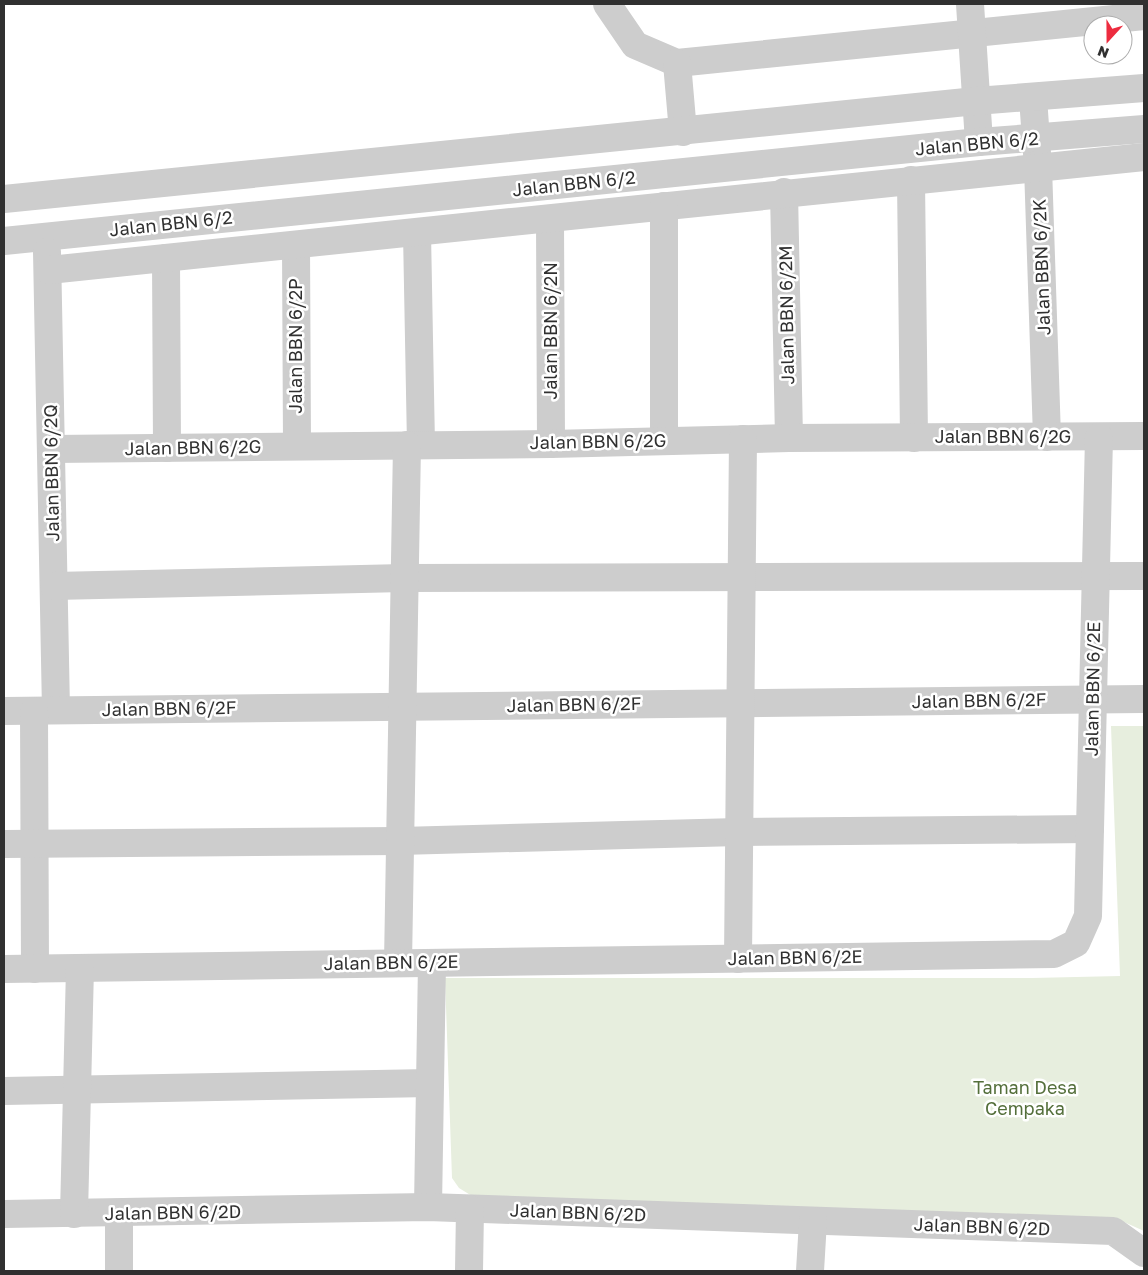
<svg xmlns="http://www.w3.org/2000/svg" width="1148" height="1275" font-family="'Golos Text',sans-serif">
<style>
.green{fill:#e7eede}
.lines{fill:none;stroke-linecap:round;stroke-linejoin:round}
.minor{stroke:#cdcdcd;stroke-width:28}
.labels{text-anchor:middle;stroke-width:5;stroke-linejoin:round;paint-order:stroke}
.street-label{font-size:18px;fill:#303030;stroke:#fff}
.park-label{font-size:18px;fill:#546f3b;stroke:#fff}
</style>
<rect width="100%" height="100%" fill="#fff"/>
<path class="green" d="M1111 726H1144V1231L1124 1222 472 1196 459 1188 452 1178 445 978H1032L1120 976Z"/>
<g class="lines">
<g class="minor">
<path d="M607 4 635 45 677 63 1144 16"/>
<path d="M970 4 979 142"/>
<path d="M677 63 683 132"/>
<path d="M1033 98 1038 167 1047 437"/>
<path d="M911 180 914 438"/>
<path d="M784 192 789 438"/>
<path d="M4 199 976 101 1144 88"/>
<path d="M550 219 551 444"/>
<path d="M417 233 421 445"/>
<path d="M4 241 979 142 1144 129"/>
<path d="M296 245 297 446"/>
<path d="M47 252 56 710"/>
<path d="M166 258 167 448"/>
<path d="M49 270C414 233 779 193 1144 157"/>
<path d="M664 441V206"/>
<path d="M52 449 551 444 789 438 1144 436"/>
<path d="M54 586 404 578 1144 576"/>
<path d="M4 711 1144 699"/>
<path d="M34 711 35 969"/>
<path d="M4 844 400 841 738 832 1090 829"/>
<path d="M738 959 743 439"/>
<path d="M398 963 407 445"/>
<path d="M4 969 1054 954 1076 943 1088 916 1099 437"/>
<path d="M4 1091 430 1083"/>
<path d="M428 1207 432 963"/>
<path d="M4 1214 428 1207 1113 1231 1144 1253"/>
<path d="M74 1214 80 968"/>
<path d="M119 1214V1271"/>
<path d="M469 1271 470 1209"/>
<path d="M810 1271 813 1221"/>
</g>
</g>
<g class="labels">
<g class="street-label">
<text transform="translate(977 144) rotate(-5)" y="6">Jalan BBN 6/2</text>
<text transform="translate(574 184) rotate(-6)" y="6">Jalan BBN 6/2</text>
<text transform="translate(171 224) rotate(-6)" y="6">Jalan BBN 6/2</text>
<text transform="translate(1042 267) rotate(-92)" y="6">Jalan BBN 6/2K</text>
<text transform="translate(787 315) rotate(-91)" y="6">Jalan BBN 6/2M</text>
<text transform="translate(551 331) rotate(-90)" y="6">Jalan BBN 6/2N</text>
<text transform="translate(296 346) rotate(-90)" y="6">Jalan BBN 6/2P</text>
<text x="1003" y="443">Jalan BBN 6/2G</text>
<text transform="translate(598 442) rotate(-1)" y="6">Jalan BBN 6/2G</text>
<text transform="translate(193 448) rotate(-1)" y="6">Jalan BBN 6/2G</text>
<text transform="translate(52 473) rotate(-91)" y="6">Jalan BBN 6/2Q</text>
<text transform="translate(1093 689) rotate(-89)" y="6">Jalan BBN 6/2E</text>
<text transform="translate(979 701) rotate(-1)" y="6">Jalan BBN 6/2F</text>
<text transform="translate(574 705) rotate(-1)" y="6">Jalan BBN 6/2F</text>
<text transform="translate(169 709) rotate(-1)" y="6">Jalan BBN 6/2F</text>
<text transform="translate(795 958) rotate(-1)" y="6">Jalan BBN 6/2E</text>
<text transform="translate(391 963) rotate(-1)" y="6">Jalan BBN 6/2E</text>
<text transform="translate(173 1213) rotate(-1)" y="6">Jalan BBN 6/2D</text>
<text transform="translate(578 1213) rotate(2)" y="6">Jalan BBN 6/2D</text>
<text transform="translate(982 1227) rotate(2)" y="6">Jalan BBN 6/2D</text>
</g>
<g class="park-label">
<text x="1025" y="1094">Taman Desa<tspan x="1025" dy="21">Cempaka</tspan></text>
</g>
</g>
<rect width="1148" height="1275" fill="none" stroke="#303030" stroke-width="10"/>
<g transform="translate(1108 40) rotate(201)"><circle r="24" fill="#ffffff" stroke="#acacac"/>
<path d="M0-4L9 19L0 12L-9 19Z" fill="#ed2c3f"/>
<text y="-8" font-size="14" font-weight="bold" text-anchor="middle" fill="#303030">N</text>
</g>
</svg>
